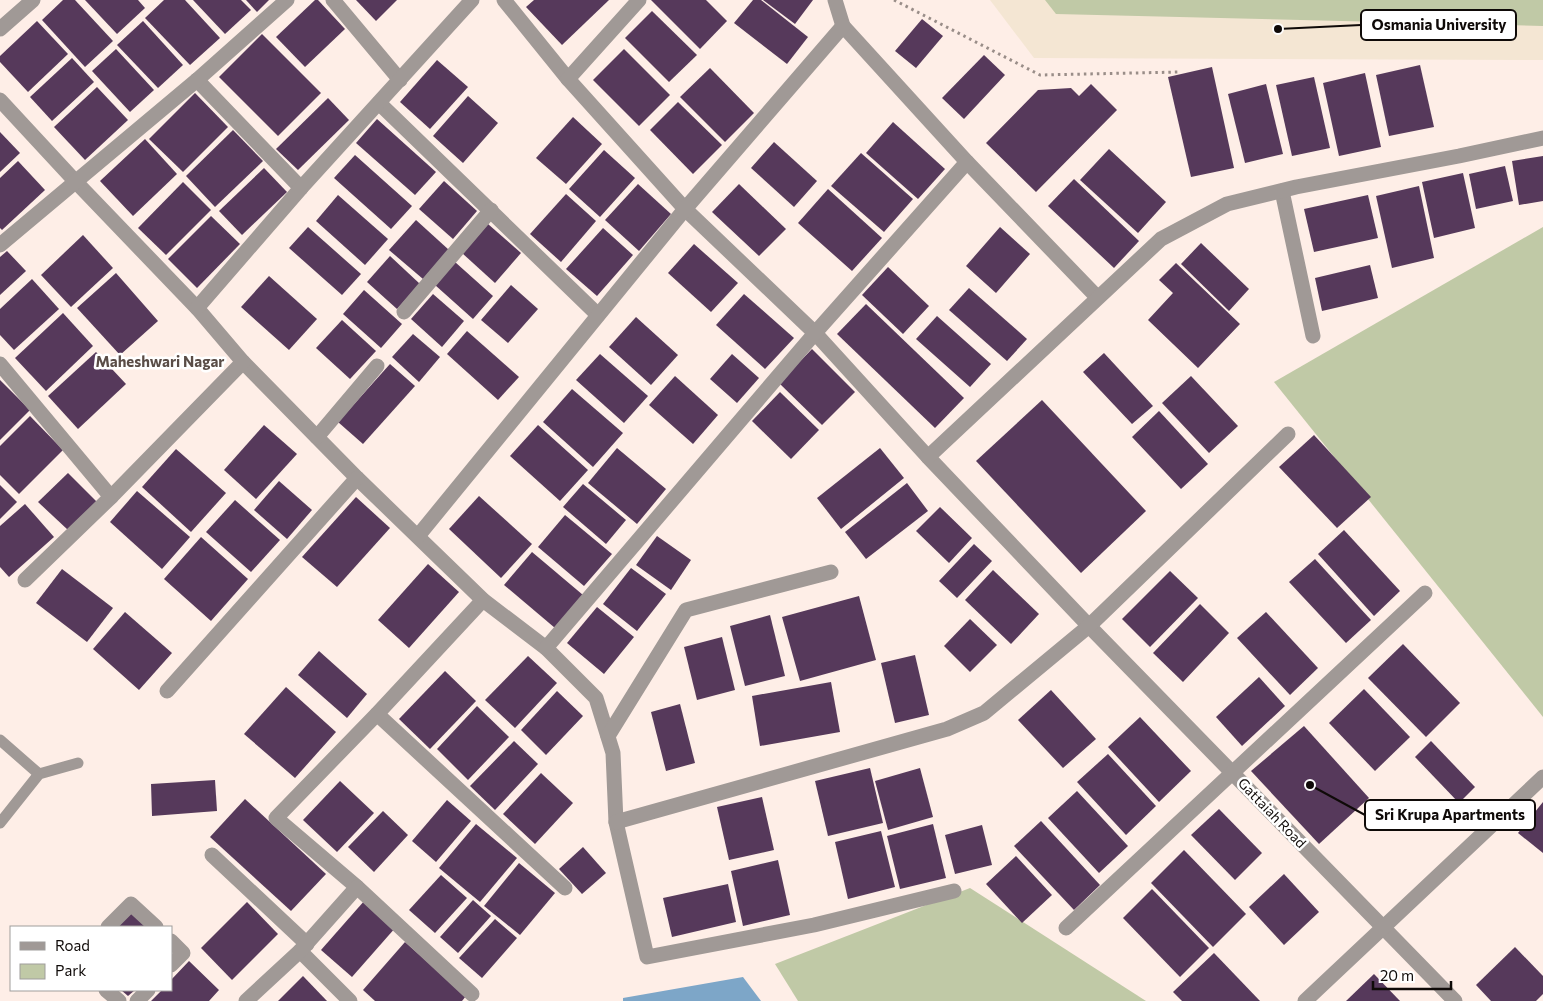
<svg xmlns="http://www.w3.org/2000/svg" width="1543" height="1001" font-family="Commissioner,sans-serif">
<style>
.education{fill:#f4e6d3}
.green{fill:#c0c9a6}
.water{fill:#7da6c8}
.building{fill:#56395b}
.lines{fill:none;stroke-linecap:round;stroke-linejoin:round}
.path{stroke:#998d88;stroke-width:3;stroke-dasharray:2.5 4;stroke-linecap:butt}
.lane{stroke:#a09996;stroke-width:11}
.street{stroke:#a09996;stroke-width:15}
.labels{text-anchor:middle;stroke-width:5;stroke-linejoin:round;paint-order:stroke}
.street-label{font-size:14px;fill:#0f0a08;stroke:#fff}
.neighbourhood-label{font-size:15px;font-weight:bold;fill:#5a4d47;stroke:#fff}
.leader{fill:none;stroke:#0f0a08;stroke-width:2}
.callout-dot{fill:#0f0a08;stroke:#fff;stroke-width:2}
.callout{fill:#fff;stroke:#0f0a08;stroke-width:2}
.callout-label{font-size:15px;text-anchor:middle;font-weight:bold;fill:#0f0a08}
</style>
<rect width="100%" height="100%" fill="#feeee7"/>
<path class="education" d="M990 0H1543V60L1034 58Z"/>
<g class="green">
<path d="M1045 0H1543V26L1056 14Z"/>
<path d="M1543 227V717L1274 382Z"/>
<path d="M970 888 1146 1001H798L775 964Z"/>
</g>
<path class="water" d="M743 977 761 1001H623V998Z"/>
<g class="building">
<path d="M63 0H75L113 41 85 67 42 20Z"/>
<path d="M85 0H138L145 8 117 34Z"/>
<path d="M164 0H185L220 38 190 65 145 18Z"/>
<path d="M193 0H241L251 10 225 34Z"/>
<path d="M246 0H269L257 12Z"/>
<path d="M315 0H318L345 29 305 67 276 37Z"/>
<path d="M356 0H397L376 21Z"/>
<path d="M534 0H609L562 45 526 7Z"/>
<path d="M651 0H706L727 21 700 49Z"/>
<path d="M753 0H761L808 37 787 64 734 23Z"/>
<path d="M763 0H813L795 24Z"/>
<path d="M652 11 697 55 669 82 625 38Z"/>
<path d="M922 19 943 36 916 68 895 51Z"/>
<path d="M37 21 68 54 28 92 0 62V56Z"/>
<path d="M143 21 183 65 158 88 117 45Z"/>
<path d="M262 34 321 93 278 136 219 77Z"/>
<path d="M116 49 154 90 130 112 92 71Z"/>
<path d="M624 49 670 95 639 126 593 80Z"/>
<path d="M984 55 1005 75 964 119 942 98Z"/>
<path d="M72 58 94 82 52 121 30 97Z"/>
<path d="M437 60 468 87 430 129 400 102Z"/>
<path d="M1420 65 1434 127 1389 136 1376 75Z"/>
<path d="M1212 67 1234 168 1191 177 1168 77Z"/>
<path d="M710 68 754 113 725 142 680 97Z"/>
<path d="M1365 73 1381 147 1339 156 1323 83Z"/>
<path d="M1314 77 1330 148 1292 156 1276 85Z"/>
<path d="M1091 84 1117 110 1036 192 986 143 1038 90 1071 88 1079 96Z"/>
<path d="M1266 84 1283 154 1245 163 1228 94Z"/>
<path d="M97 87 128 120 85 160 54 127Z"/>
<path d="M195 93 228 127 183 172 149 139Z"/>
<path d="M468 96 498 123 463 163 433 136Z"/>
<path d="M328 98 349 120 298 170 276 149Z"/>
<path d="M678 102 722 145 693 174 650 130Z"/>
<path d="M573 117 602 144 566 184 536 158Z"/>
<path d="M377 119 436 172 415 195 356 143Z"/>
<path d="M893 122 945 169 918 199 866 153Z"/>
<path d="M233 130 263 161 215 207 186 176Z"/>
<path d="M0 132 20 153 0 172Z"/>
<path d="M145 139 177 174 133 216 100 181Z"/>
<path d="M774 142 817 181 794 207 751 168Z"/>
<path d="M1109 149 1166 202 1138 233 1080 180Z"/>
<path d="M604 150 635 178 600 217 569 189Z"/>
<path d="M861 153 913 199 884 232 831 186Z"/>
<path d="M355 155 412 206 391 229 334 178Z"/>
<path d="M1543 156V201L1519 205 1512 161Z"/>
<path d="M18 161 45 190 2 230 0 228V178Z"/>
<path d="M1505 166 1513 201 1476 209 1469 174Z"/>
<path d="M264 168 287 192 242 235 219 211Z"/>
<path d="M1463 173 1475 228 1434 238 1422 182Z"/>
<path d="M1074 179 1139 241 1114 268 1048 206Z"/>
<path d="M444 181 477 211 453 239 419 209Z"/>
<path d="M183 182 211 210 166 255 138 228Z"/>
<path d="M638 184 671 214 639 251 605 220Z"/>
<path d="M739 184 786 229 759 256 712 212Z"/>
<path d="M1419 186 1434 258 1392 268 1376 196Z"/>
<path d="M828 189 882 238 852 271 798 223Z"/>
<path d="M566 194 596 221 561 262 530 234Z"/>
<path d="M338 195 388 239 365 265 316 221Z"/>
<path d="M1368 195 1378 238 1314 252 1304 209Z"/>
<path d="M211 216 240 244 197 288 168 259Z"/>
<path d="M416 220 449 250 423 279 389 250Z"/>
<path d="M488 224 521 253 495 283 462 253Z"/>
<path d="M308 227 361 274 342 295 289 248Z"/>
<path d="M1000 227 1030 254 996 293 966 266Z"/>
<path d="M603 228 633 255 597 296 566 269Z"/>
<path d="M83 235 113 268 71 307 41 275Z"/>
<path d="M1201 243 1249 289 1229 311 1181 264Z"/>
<path d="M694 244 738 283 711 312 668 273Z"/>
<path d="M7 251 26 271 0 295V257Z"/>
<path d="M390 256 420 284 397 309 367 282Z"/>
<path d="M455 262 493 296 473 319 435 285Z"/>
<path d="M1176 263 1240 324 1198 368 1148 320 1173 293 1159 280Z"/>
<path d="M1370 265 1378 298 1322 311 1315 278Z"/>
<path d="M888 267 929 306 903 334 862 295Z"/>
<path d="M116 273 158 321 120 355 77 308Z"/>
<path d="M269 276 317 319 289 350 241 307Z"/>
<path d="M32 279 59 309 14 350 0 335V309Z"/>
<path d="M511 285 538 309 508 343 481 320Z"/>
<path d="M969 288 1027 339 1007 361 949 310Z"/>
<path d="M364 290 402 324 381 348 343 314Z"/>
<path d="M433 294 464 321 442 347 411 319Z"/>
<path d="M744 294 794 338 765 369 716 325Z"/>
<path d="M866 304 964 398 935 428 837 334Z"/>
<path d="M63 313 93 346 46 391 15 358Z"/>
<path d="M937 316 991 364 970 387 916 339Z"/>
<path d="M636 317 678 355 651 385 609 347Z"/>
<path d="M342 320 376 351 350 379 316 348Z"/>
<path d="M467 331 519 377 498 400 447 354Z"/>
<path d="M413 334 440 357 419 382 392 357Z"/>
<path d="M812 349 855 392 822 425 779 383Z"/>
<path d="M96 352 126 384 78 429 48 396Z"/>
<path d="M1104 353 1153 406 1132 424 1083 372Z"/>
<path d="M600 354 648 396 624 423 576 380Z"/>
<path d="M732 354 759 378 737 403 710 379Z"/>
<path d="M390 364 415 386 363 444 338 422Z"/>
<path d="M675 376 718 415 693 444 649 405Z"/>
<path d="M1191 376 1238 426 1209 453 1162 403Z"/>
<path d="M0 380 30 410 0 440Z"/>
<path d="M572 389 623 433 593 467 543 422Z"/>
<path d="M780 392 819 430 791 459 752 421Z"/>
<path d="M1042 400 1146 511 1081 573 976 461Z"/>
<path d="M1159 411 1208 464 1181 489 1132 437Z"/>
<path d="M30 416 63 450 19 494 0 475V446Z"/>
<path d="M264 425 297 454 256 499 224 470Z"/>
<path d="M538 425 588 470 560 501 510 456Z"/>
<path d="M1314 435 1371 497 1337 528 1279 467Z"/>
<path d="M617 448 666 489 637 524 588 483Z"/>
<path d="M880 448 904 478 841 529 817 498Z"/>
<path d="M176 449 226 493 191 532 142 487Z"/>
<path d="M68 473 97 502 68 530 38 502Z"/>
<path d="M279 481 312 510 287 539 254 510Z"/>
<path d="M907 483 928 511 866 559 845 532Z"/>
<path d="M583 484 626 520 606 544 563 507Z"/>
<path d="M0 485 17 502 0 519Z"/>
<path d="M137 491 190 537 162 569 110 522Z"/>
<path d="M479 496 532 544 501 578 449 529Z"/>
<path d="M356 497 390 528 337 587 302 557Z"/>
<path d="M235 500 280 540 251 572 206 532Z"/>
<path d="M25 504 54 537 9 577 0 567V526Z"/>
<path d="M940 507 972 538 949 563 916 531Z"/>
<path d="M565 515 612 554 584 586 538 547Z"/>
<path d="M1344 530 1400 591 1374 616 1318 554Z"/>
<path d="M657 536 691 560 671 590 636 565Z"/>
<path d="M201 537 248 579 211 621 164 579Z"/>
<path d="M974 544 992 561 957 598 939 581Z"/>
<path d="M532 552 583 595 555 628 504 585Z"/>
<path d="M1315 559 1371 620 1346 643 1289 582Z"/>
<path d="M428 564 459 592 409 648 378 620Z"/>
<path d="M631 568 666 594 637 631 603 604Z"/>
<path d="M62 569 113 608 87 642 36 603Z"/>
<path d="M993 570 1039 614 1011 644 965 600Z"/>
<path d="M1170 571 1198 598 1150 647 1122 619Z"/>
<path d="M859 596 876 660 800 681 782 617Z"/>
<path d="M1200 604 1229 633 1183 682 1153 653Z"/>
<path d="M597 607 634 637 604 674 567 643Z"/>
<path d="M125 612 172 653 139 690 93 649Z"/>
<path d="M1266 612 1318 668 1290 695 1237 638Z"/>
<path d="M770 615 785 676 745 686 730 626Z"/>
<path d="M970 619 997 645 970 672 944 646Z"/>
<path d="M722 637 735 690 697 700 684 647Z"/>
<path d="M1403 644 1460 703 1426 737 1368 678Z"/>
<path d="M319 651 367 694 347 718 298 675Z"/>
<path d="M915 655 929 715 895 723 881 663Z"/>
<path d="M528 656 557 683 515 728 485 700Z"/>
<path d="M445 671 476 701 430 749 399 719Z"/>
<path d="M1259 677 1285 706 1242 746 1216 717Z"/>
<path d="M831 682 840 732 760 746 752 696Z"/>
<path d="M286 687 336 732 295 778 244 734Z"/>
<path d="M1364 689 1410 737 1375 771 1329 723Z"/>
<path d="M1051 690 1096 739 1063 768 1018 720Z"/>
<path d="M557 691 583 716 546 755 521 730Z"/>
<path d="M680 704 695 763 666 771 651 712Z"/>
<path d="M477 706 509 737 468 780 437 749Z"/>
<path d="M1140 717 1191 771 1159 802 1108 747Z"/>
<path d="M1304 726 1369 798 1319 844 1251 771Z"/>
<path d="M514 741 538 764 495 810 470 786Z"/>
<path d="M1431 741 1475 787 1459 803 1415 757Z"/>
<path d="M1108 754 1156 806 1126 835 1077 782Z"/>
<path d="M870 768 883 823 828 836 815 781Z"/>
<path d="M920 768 933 817 888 830 875 781Z"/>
<path d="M541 773 573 803 535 844 503 814Z"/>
<path d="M215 780 217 811 152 816 151 784Z"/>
<path d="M340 781 374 813 337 852 303 820Z"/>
<path d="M1077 791 1128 846 1099 873 1048 818Z"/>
<path d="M762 797 774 850 729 860 717 807Z"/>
<path d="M245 799 326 874 291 911 210 837Z"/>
<path d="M447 800 471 821 436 862 412 841Z"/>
<path d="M1543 802V853L1518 833Z"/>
<path d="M1219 809 1262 853 1235 880 1191 835Z"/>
<path d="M383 811 408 835 374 872 348 847Z"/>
<path d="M1041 821 1100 885 1074 910 1014 846Z"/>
<path d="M476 824 517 858 480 902 439 868Z"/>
<path d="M933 824 946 878 900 889 887 836Z"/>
<path d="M982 825 992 865 955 874 945 835Z"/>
<path d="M881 831 895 887 848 899 835 842Z"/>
<path d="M583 847 606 873 582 894 559 869Z"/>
<path d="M1184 850 1246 914 1213 947 1151 883Z"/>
<path d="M1016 856 1052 895 1022 923 986 884Z"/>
<path d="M778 860 790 915 743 926 731 871Z"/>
<path d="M519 863 555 893 520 935 484 906Z"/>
<path d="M1284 874 1319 912 1284 945 1249 907Z"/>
<path d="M441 875 467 898 435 933 409 910Z"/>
<path d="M728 884 736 922 672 937 663 898Z"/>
<path d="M1152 889 1209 948 1180 977 1123 918Z"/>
<path d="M365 900 396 927 352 977 321 950Z"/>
<path d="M473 900 491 916 458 953 440 937Z"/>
<path d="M247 902 278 934 232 980 201 948Z"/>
<path d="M130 906 152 927H110Z"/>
<path d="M495 919 517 938 482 978 459 958Z"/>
<path d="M405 942 466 996 462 1001H375L363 990Z"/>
<path d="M1515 947 1543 976V994L1536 1001H1491L1476 985Z"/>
<path d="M1214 953 1260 1001H1182L1173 992Z"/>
<path d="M189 961 219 990 209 1001H151L162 990H171V980Z"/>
<path d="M1374 974 1400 1001H1346Z"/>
<path d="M303 976 327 1001H278Z"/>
<path d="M121 990H135L128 996Z"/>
</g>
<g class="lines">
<path class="path" d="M894 0 1040 75 1180 72"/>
<g class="lane">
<path d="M0 740 39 774"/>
<path d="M0 823 39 774 78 763"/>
</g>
<g class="street">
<path d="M333 0 400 80"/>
<path d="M504 0 568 79"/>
<path d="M639 0 568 79 685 209 815 333 928 457 1089 626 1455 1001"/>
<path d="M835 0 843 26 967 162 1097 297"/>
<path d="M0 29 33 0"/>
<path d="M197 80 301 188"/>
<path d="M0 100 75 181 197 308 243 362 357 478 483 600 546 648 596 698 613 753 616 822 647 957 814 925 954 891"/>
<path d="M379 103 598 315"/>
<path d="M1282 191 1313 336"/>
<path d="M0 245 197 80 287 0"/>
<path d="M197 308 301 188 472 0"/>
<path d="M404 312 491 210"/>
<path d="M0 364 111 497"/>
<path d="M317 437 377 366"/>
<path d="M928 457 1161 239 1227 204 1296 187 1459 156 1543 138"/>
<path d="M418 536 685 209 843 26"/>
<path d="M25 580 111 497 243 362"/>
<path d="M546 648 815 333 967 162"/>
<path d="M167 691 357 478"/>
<path d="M377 714 565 888"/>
<path d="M608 736 686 610 831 572"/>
<path d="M616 822 947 729 984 713 1089 626 1288 434"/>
<path d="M212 855 307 944"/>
<path d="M108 927 131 904 156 927"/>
<path d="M1066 928 1425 593"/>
<path d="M171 941 183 953 171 965"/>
<path d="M300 951 350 1001"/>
<path d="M106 990 119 1001"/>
<path d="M472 994 357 887 276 818 377 714 483 600"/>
<path d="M137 1001 148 990"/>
<path d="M246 1001 300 951 357 887"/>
<path d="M1305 1001 1543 777"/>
</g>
</g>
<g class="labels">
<g class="street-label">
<text transform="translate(1272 813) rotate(46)" y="5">Gattaiah Road</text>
</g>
<g class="neighbourhood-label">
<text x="160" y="367">Maheshwari Nagar</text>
</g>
</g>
<path class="leader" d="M1278 29L1361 25M1310 785L1365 815"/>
<g class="callout-dot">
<circle cx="1278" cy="29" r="5"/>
<circle cx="1310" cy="785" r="5"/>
</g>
<g class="callout">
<rect x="1361" y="10" width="155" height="30" rx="5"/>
<rect x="1365" y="800" width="170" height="30" rx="5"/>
</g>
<g class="callout-label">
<text x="1439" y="30">Osmania University</text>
<text x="1450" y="820">Sri Krupa Apartments</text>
</g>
<rect x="10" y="926" width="162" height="65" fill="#ffffff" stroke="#9f9d9c"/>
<rect x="20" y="942" width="25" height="8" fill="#a09996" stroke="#9f9d9c"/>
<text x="55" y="951" font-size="15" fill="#0f0a08">Road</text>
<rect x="20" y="964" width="25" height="15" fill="#c0c9a6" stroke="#9f9d9c"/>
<text x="55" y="976" font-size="15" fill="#0f0a08">Park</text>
<path d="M1373 981v8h78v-8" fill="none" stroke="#0f0a08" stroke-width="2.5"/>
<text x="1380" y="981" font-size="15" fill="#0f0a08" stroke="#ffffff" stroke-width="4" paint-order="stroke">20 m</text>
</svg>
